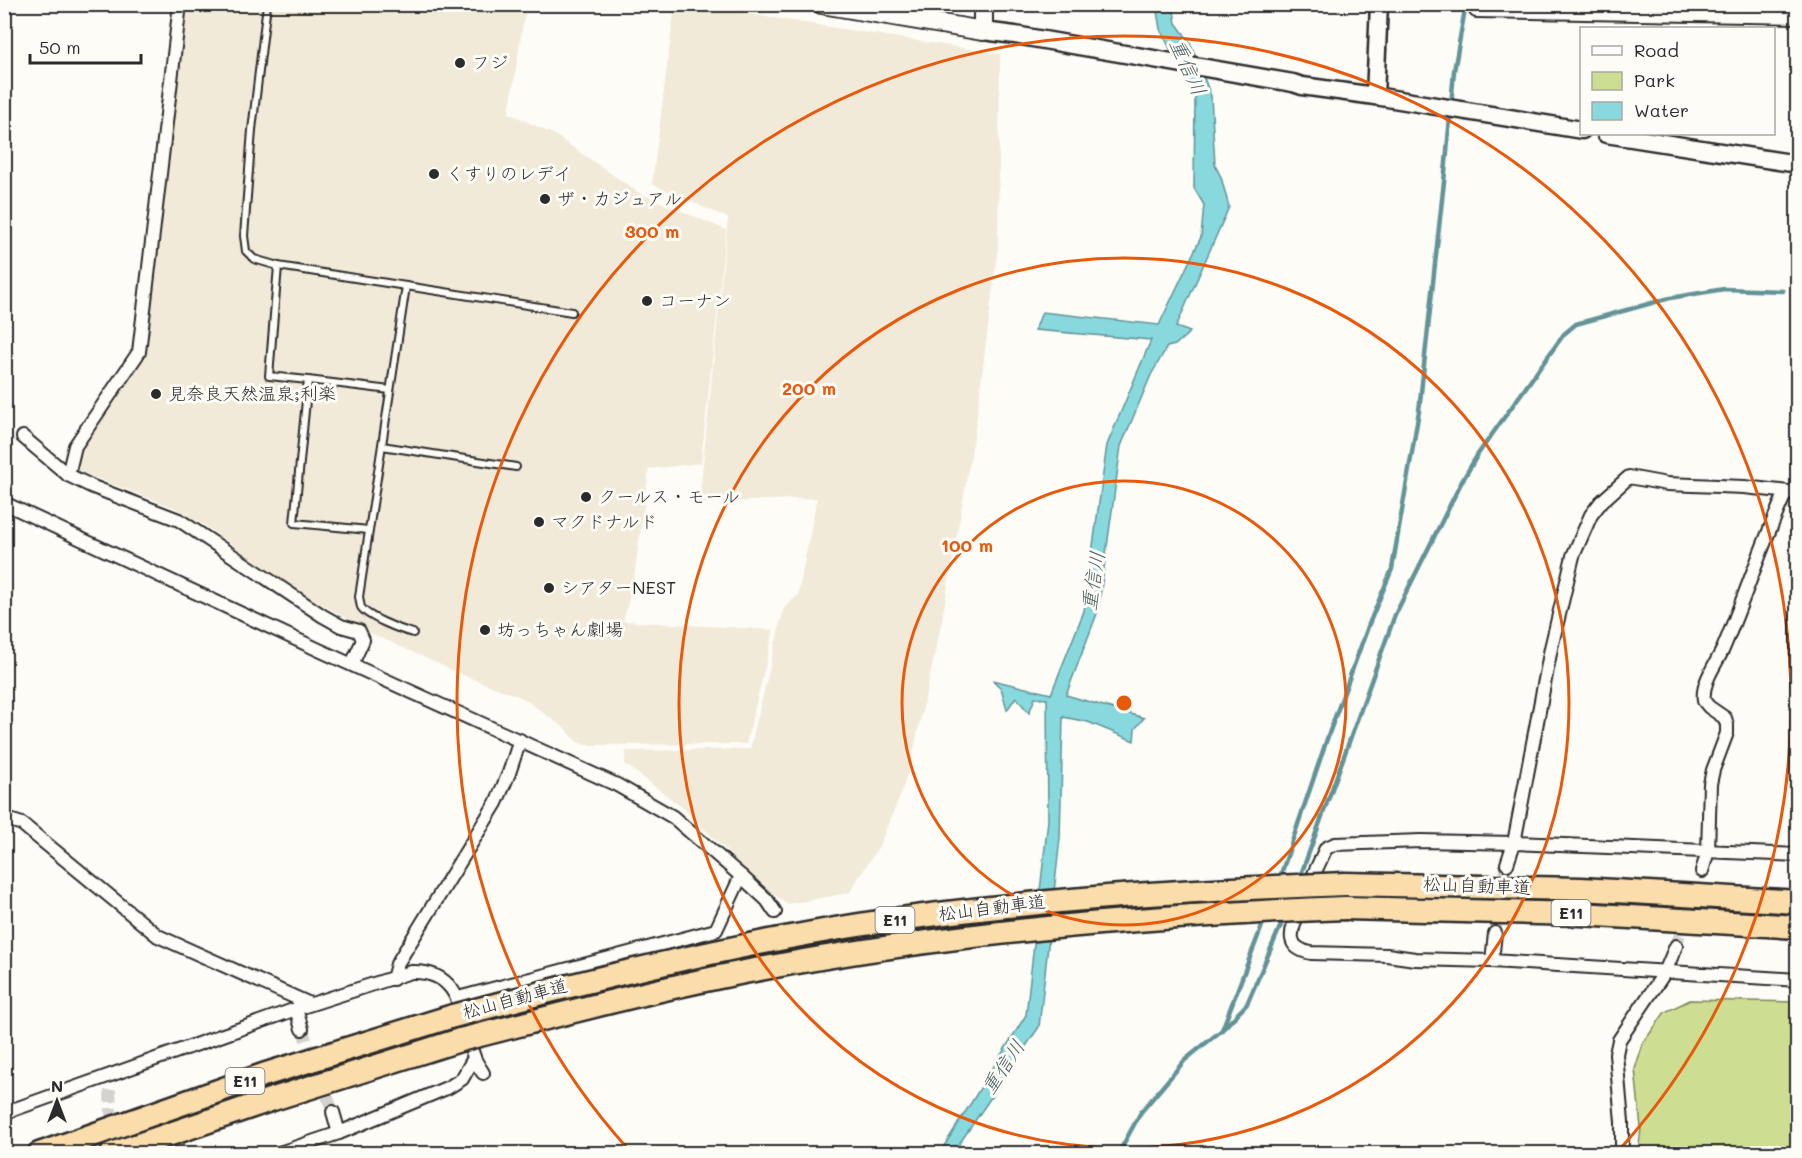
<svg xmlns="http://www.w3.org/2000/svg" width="1802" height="1158" font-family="Mali,'Klee One',sans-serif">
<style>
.built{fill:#f2ead8}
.green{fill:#cdde92;stroke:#7c845e;stroke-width:1.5}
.water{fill:#87d9de;stroke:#629396;stroke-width:1.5}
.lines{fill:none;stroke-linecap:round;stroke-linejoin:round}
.stream{stroke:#629396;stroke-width:4.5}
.minor-tunnel{stroke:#d3d2ce;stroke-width:12;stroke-dasharray:12 6;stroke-linecap:butt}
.service-casing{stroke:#2b2b2b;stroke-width:10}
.minor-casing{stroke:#2b2b2b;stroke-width:16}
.tertiary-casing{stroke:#2b2b2b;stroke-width:21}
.secondary-casing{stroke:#2b2b2b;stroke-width:22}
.motorway-casing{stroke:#2b2b2b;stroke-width:27}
.service{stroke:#fdfcf7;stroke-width:6}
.minor{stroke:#fdfcf7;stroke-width:12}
.tertiary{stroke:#fdfcf7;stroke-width:16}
.secondary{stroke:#fdfcf7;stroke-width:18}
.motorway{stroke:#fbddab;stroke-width:22}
.motorway-bridge-casing{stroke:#2b2b2b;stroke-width:27;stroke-linecap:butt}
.motorway-bridge{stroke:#fbddab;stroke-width:22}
.ring{fill:none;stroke:#e8590c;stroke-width:3}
.poi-dot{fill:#2b2b2b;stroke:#fdfcf7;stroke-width:2}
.labels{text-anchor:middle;stroke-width:6;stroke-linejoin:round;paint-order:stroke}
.shield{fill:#fdfcf7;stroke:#6a6a68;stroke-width:1.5}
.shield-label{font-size:16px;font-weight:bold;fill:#2b2b2b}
.poi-label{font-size:18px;fill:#2b2b2b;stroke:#fdfcf7;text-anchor:start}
.street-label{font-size:18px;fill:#2b2b2b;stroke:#fdfcf7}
.water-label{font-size:20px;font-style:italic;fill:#475f61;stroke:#fdfcf7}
.centre{fill:#e8590c;stroke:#fdfcf7;stroke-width:3}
.ring-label{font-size:18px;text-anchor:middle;font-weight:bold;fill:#e8590c;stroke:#fdfcf7;stroke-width:6;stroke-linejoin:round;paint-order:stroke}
</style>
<rect width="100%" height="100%" fill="#fdfcf7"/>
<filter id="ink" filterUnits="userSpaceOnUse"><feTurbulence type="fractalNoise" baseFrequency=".0167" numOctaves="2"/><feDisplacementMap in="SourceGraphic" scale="12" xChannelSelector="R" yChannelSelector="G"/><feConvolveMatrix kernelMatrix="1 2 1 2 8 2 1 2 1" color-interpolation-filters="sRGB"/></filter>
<g filter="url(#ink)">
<g class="built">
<path d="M338 4 352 12 354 4 526 5 509 113 555 135 639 193 726 230 701 463 649 469 633 585 623 621 774 630 746 744 584 745 577 742 566 729 523 698 465 676 368 632 365 627 333 611 283 581 204 525 173 507 74 470 78 448 145 352 186 5Z"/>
<path d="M675 4 693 5 1000 54 998 247 975 431 942 620 912 758 901 794 879 846 849 893 788 904 763 887 683 808 625 764 626 751 750 749 784 608 798 595 817 498 699 503 728 218 652 184Z"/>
</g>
<path class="green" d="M1690 1000 1797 1002V1153H1638L1641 1128 1635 1069 1643 1043 1665 1012Z"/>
<path class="water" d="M1156 5H1173L1176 23 1190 42 1211 96 1215 165 1221 177 1229 207 1176 327 1190 332 1175 345 1167 347 1151 375 1121 446 1098 611 1066 695 1144 718 1135 729 1134 741 1088 722 1063 717 1060 838 1039 1027 953 1153 939 1154 1026 1015 1048 820 1047 699 1035 698 1029 713 1016 697 1007 710 1001 688 992 680 1051 694 1084 611 1107 445 1151 340 1035 330 1042 312 1159 325 1201 237 1204 205 1194 188 1195 97 1160 29Z"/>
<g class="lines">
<g class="stream">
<path d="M1279 880 1327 739 1369 624 1392 569 1419 411 1446 163 1454 71 1466 4"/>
<path d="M1299 880 1395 615 1461 483 1478 454 1564 334 1576 324 1670 298 1724 289 1783 291"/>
<path d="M1224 1028 1247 1004 1284 918"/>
<path d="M1118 1154 1141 1112 1185 1060 1222 1030 1265 918"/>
</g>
<g class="minor-tunnel">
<path d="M1495 933 1507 864"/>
<path d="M1676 946 1702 871"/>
<path d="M302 1029 333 1112"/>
<path d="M110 1090 113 1154"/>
</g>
<g class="service-casing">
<g id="service">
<path d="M267 4 252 130 244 236 246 251 254 259 278 266 572 312"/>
<path d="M278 266 269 376 308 380 294 523 369 530"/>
<path d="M406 286 359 597C360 600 360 604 361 607 367 617 401 630 413 633"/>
<path d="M308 380 390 390"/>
<path d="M382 446 516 467"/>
</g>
</g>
<g class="minor-casing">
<g id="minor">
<path d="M1476 11 1798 17"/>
<path d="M23 437 68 475 93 487 179 520 323 616 341 626 359 631 363 640 352 664"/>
<path d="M68 475 75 446 139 352 180 4"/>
<path d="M4 503 319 650 617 785 673 817 741 876 767 900 775 912"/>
<path d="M4 818 22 824 158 936 310 1004"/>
<path d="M1507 864 1514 843 1551 648 1573 556 1591 515 1601 502 1629 477 1667 484 1744 487 1798 493"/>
<path d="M1702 871 1708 851 1710 784 1713 770 1727 733V725L1725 718 1709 707 1704 701C1701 683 1716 664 1723 649 1745 597 1762 543 1786 492"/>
<path d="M1308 887 1326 848 1335 844 1421 841 1514 843 1798 855"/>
<path d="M1301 906C1293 927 1281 947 1311 953L1387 955 1415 959 1492 961 1798 980"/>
<path d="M1492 961 1495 933"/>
<path d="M393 979 397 964 496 803 509 773 520 740"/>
<path d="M458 998 716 930 741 876"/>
<path d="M296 1009 302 1029"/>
<path d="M333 1112 339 1133"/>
<path d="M4 1113 296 1009 411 972C465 970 460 1020 474 1057 476 1063 480 1068 483 1073"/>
<path d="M276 1154 339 1133 449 1087 462 1079 474 1058"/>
<path d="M1622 1154V1122L1616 1054 1619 1040 1665 972 1676 946"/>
</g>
</g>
<g class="tertiary-casing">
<g id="tertiary">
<path d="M983 31 1015 35 1293 83 1302 86 1375 96 1582 130"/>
<path d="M1375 96 1379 4"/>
<path d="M1606 134 1798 164"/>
</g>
</g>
<g class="secondary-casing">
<path id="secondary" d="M822 4 983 31V4"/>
</g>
<g class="motorway-casing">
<g id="motorway">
<path d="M1345 884 1581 889 1798 902"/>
<path d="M1345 908 1580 914 1798 927"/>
<path d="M39 1154 263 1075 453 1016"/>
<path d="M112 1154 270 1100 460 1040"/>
</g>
</g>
<use href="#service" class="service"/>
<use href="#minor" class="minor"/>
<use href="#tertiary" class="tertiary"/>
<use href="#secondary" class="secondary"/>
<use href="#motorway" class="motorway"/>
<g class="motorway-bridge-casing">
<g id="motorway-bridge">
<path d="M453 1016C589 980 726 946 865 924 1024 900 1184 890 1345 884"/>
<path d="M460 1040C559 1015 659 988 760 969 953 932 1148 916 1345 908"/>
</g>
</g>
<use href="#motorway-bridge" class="motorway-bridge"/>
</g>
</g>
<g class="ring">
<circle cx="1124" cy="703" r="222"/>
<circle cx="1124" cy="703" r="445"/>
<path d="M628 1149A667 667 0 1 1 1620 1149"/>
</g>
<g class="poi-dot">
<circle cx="460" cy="63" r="6"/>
<circle cx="434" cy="174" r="6"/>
<circle cx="545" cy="199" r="6"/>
<circle cx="647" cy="301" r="6"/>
<circle cx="156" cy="394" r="6"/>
<circle cx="586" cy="497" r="6"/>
<circle cx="539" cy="522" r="6"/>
<circle cx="549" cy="588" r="6"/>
<circle cx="485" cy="630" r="6"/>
</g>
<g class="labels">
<g class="shield">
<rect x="1551.5" y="900" width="39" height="26" rx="4.5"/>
<rect x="875.5" y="907" width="39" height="26" rx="4.5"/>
<rect x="225.5" y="1068" width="39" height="26" rx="4.5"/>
</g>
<g class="shield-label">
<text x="1571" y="919">E11</text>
<text x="895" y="926">E11</text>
<text x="245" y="1087">E11</text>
</g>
<g class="poi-label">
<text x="472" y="69">フジ</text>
<text x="446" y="180">くすりのレデイ</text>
<text x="557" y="205">ザ・カジュアル</text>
<text x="659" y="307">コーナン</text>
<text x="168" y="400">見奈良天然温泉;利楽</text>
<text x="598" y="503">クールス・モール</text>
<text x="551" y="528">マクドナルド</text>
<text x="561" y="594">シアターNEST</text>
<text x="497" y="636">坊っちゃん劇場</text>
</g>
<g class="street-label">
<text transform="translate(1477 886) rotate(2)" y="6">松山自動車道</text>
<text transform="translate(992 908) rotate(-7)" y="6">松山自動車道</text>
<text transform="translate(515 999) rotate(-15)" y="6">松山自動車道</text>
</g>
<g class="water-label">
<text transform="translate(1188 67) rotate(66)" y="7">重信川</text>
<text transform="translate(1093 581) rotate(-81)" y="7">重信川</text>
<text transform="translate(1003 1067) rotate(-56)" y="7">重信川</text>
</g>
</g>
<circle cx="1124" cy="703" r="9" class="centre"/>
<g class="ring-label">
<text x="652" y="238">300 m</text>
<text x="809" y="395">200 m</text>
<text x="967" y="552">100 m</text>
</g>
<rect width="1802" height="1158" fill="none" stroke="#fdfcf7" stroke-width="24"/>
<rect x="12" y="12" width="1778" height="1134" fill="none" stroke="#2b2b2b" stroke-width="2" filter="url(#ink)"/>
<rect x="1580" y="27" width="195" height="108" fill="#fdfcf7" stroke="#a9a8a5" stroke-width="1.5"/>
<rect x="1592" y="46" width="30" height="9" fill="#fdfcf7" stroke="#a9a8a5" stroke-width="1.5"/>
<text x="1634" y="57" font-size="18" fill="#2b2b2b">Road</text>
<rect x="1592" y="72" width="30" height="18" fill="#cdde92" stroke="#a9a8a5" stroke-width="1.5"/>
<text x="1634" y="87" font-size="18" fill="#2b2b2b">Park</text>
<rect x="1592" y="102" width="30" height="18" fill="#87d9de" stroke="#a9a8a5" stroke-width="1.5"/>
<text x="1634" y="117" font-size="18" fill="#2b2b2b">Water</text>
<g transform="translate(57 1101)" stroke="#fdfcf7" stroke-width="4.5" paint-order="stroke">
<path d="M0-4.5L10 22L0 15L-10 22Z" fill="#2b2b2b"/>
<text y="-9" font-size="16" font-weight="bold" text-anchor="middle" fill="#2b2b2b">N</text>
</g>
<path d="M30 54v9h111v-9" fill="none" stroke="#2b2b2b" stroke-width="3"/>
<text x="39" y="54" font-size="18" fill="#2b2b2b" stroke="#fdfcf7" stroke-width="4.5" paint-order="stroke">50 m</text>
</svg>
